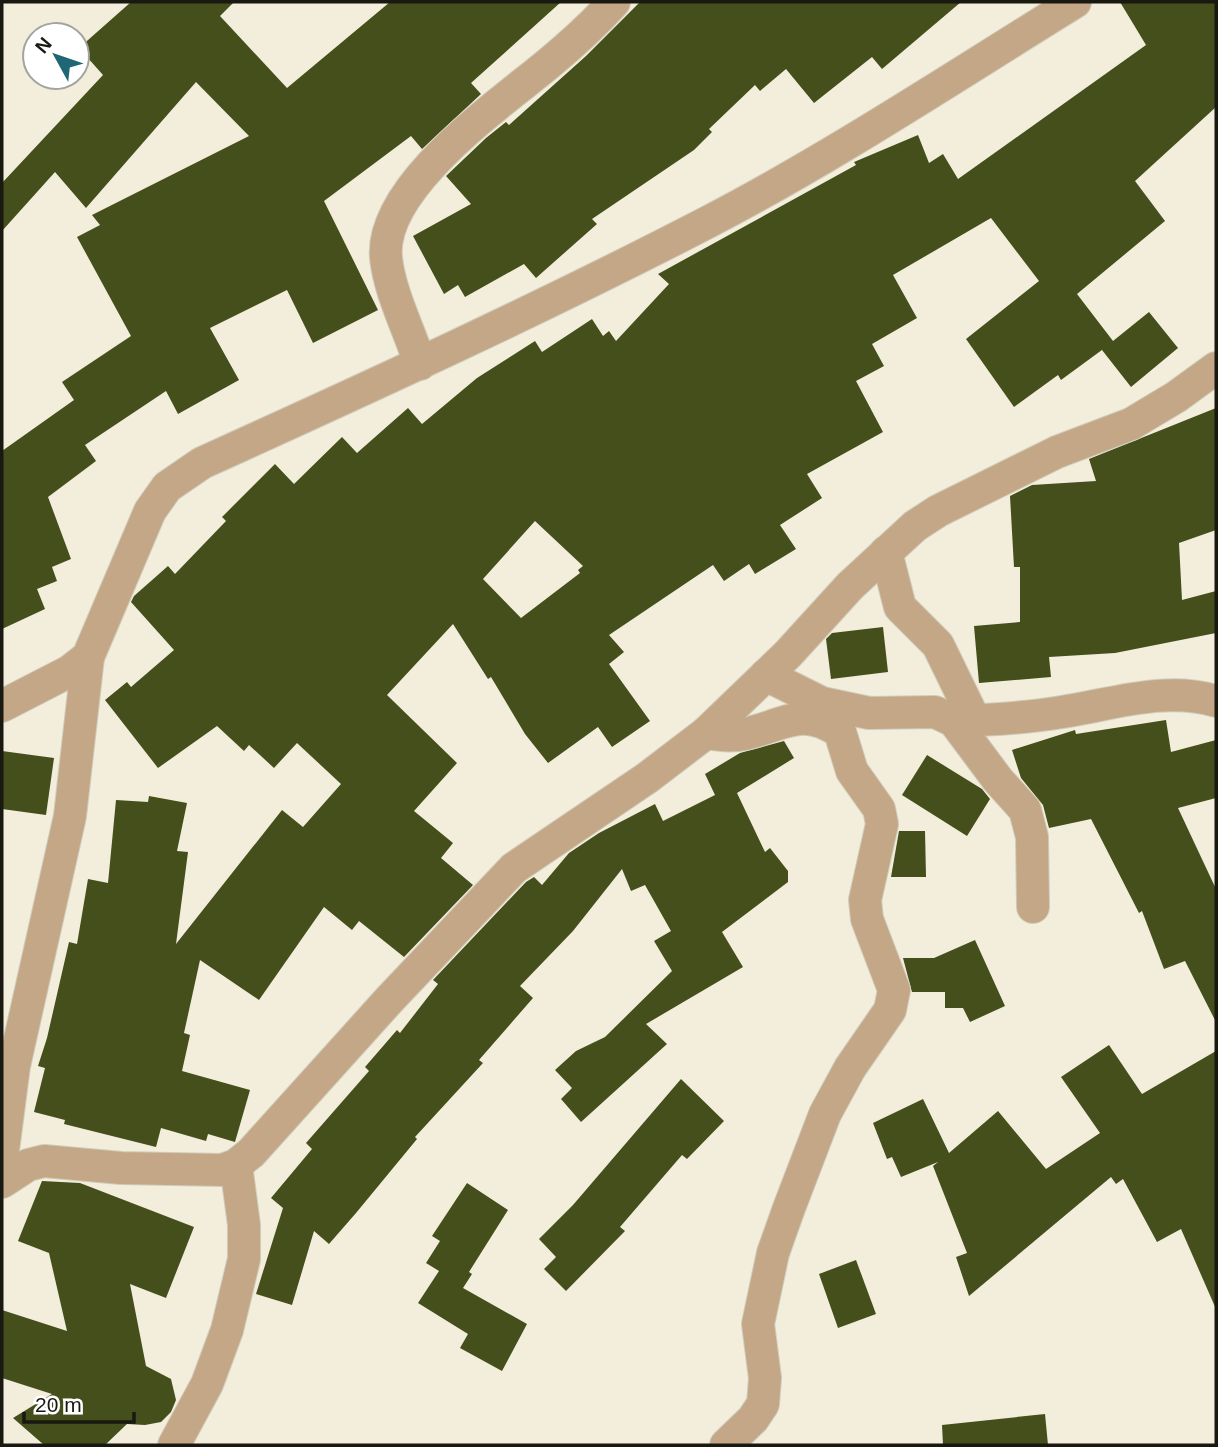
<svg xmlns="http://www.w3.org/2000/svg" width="1218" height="1447" font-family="Arial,sans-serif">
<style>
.building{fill:#444f1c;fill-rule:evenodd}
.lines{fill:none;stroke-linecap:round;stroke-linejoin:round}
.street-casing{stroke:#d0ccbb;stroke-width:34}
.street{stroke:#c3a786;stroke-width:32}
</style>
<rect width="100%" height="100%" fill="#f3eedb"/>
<g class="building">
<path d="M131 2H234L220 16 287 88 390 2H561L471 83 481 94 422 149 411 136 324 201 378 310 313 343 287 290 210 328 239 380 178 414 166 391 85 445 96 461 48 497 71 559 52 567 57 581 37 589 45 609 2 629V451L74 400 62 382 131 336 77 237 100 225 92 215 249 136 196 82 86 208 55 172 2 231V183L103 75 79 48Z"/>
<path d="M640 2H961L882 69 872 57 814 103 786 69 760 91 755 85 709 129 712 132 694 150 592 219 597 224 536 278 524 264 465 297 458 285 444 294 413 236 471 204 446 176 486 138 506 122 509 125 586 56Z"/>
<path d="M1120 2H1216V107L1135 181 1165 221 1077 294 1113 341 1149 312 1178 348 1131 387 1102 350 1106 347 1061 380 1058 375 1014 407 966 339 1039 281 991 218 893 275 917 318 872 344 884 366 856 381 883 432 807 474 822 498 780 525 796 549 755 574 749 564 724 581 713 565 609 635 624 652 609 664 650 721 612 747 598 727 548 763 525 734 491 677 488 679 453 624 387 695 457 763 414 811 453 843 441 858 473 885 404 957 359 921 352 930 324 907 259 1000 200 960 184 1033 190 1035 182 1071 250 1090 235 1142 208 1134 206 1141 161 1128 156 1147 64 1124 65 1120 34 1112 45 1068 38 1066 47 1038 69 942 77 944 88 879 108 883 116 800 148 802 149 796 187 803 177 851 188 852 176 944 282 810 303 827 341 784 297 743 274 768 249 745 244 751 217 726 158 768 105 700 127 682 131 687 174 650 131 602 134 596 168 566 175 574 226 521 222 517 275 464 294 484 342 437 357 453 408 408 422 424 477 378 535 341 542 352 592 319 603 336 609 331 616 341 669 284 658 274 856 165 854 162 918 135 929 163 943 154 958 179 1146 45ZM535 521 583 566 578 570 580 573 521 618 483 579Z"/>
<path d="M1216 408V530L1179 543 1182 600 1216 591V633L1115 653 1049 657 1051 677 979 683 974 626 1020 622V567H1014L1010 496 1032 485 1096 481 1089 459Z"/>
<path d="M883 627 888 672 831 679 826 639 832 633Z"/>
<path d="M1166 720 1171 752 1216 740V798L1178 808 1216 889V1022L1185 961 1164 969 1142 911 1139 913 1091 819 1049 828 1043 805 1021 778 1012 750 1075 730 1076 734Z"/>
<path d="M784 741 794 758 737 793 765 852 770 848 788 871V882L722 932 743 967 646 1024 667 1044 581 1122 561 1099 572 1088 555 1070 576 1051 605 1037 672 971 654 941 671 931 645 885 631 891 622 869 573 931 520 986 533 998 479 1060 483 1063 415 1137 417 1139 356 1213 329 1244 314 1231 292 1305 256 1294 283 1208 271 1198 312 1149 306 1143 369 1071 365 1067 397 1030 400 1033 438 984 433 980 526 882 534 877 542 885 569 853 599 833 655 804 663 821 715 795 705 774 740 753Z"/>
<path d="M2 751 54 758 46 815 2 809Z"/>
<path d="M927 755 982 789 990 799 967 836 902 795Z"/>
<path d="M899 831H925L926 877H891Z"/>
<path d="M975 940 1005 1006 970 1022 963 1008H945V992H912L903 958H934Z"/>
<path d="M1109 1045 1142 1094 1216 1051V1309L1181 1229 1157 1242 1123 1179 1116 1184 1111 1177 969 1296 956 1257 967 1253 933 1166 938 1162 901 1177 892 1157 887 1159 873 1123 923 1099 949 1153 998 1111 1046 1169 1100 1133 1061 1077Z"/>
<path d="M681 1079 724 1121 687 1159 682 1155 620 1227 625 1231 566 1291 544 1269 556 1257 539 1239 573 1205Z"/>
<path d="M42 1181 80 1183 194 1227 166 1298 130 1284 146 1366 171 1379 176 1400 171 1412 161 1422 145 1425 127 1424 105 1445H44L13 1418 52 1394 2 1378V1310L67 1331 49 1253 18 1241Z"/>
<path d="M467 1183 508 1210 469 1272 472 1274 463 1288 527 1324 502 1371 460 1348 468 1334 418 1303 439 1271 426 1263 440 1241 432 1236Z"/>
<path d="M856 1260 876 1314 838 1328 819 1274Z"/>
<path d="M1045 1414 1048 1445H943L942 1425Z"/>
</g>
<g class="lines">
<g class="street-casing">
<g id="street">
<path d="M420 364C409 329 390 294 386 258 379 187 500 104 548 64 571 45 594 24 614 2"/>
<path d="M886 552 900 607 938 645 975 721"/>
<path d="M766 675 822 703 869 713 935 712 954 721 998 780 1025 810 1032 837 1033 907"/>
<path d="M2 706 70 671 88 657 150 511 167 487 202 463C372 386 542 308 708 222 833 157 955 76 1075 2"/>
<path d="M954 721C990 720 1027 718 1062 712 1113 704 1166 686 1216 701"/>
<path d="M706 733C719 735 732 737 745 734 784 725 802 706 840 732L852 771 879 809 882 824 865 900 867 919 894 990 890 1010 850 1068 825 1114 789 1208 773 1253 758 1324 765 1378 763 1404 753 1419 726 1445"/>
<path d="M2 1158 14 1066 70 816 88 657"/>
<path d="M2 1182 28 1165 44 1161 121 1168 222 1170 236 1165 251 1153 389 1000 514 868 647 778 706 733 788 654 850 586 915 526 938 511 1057 452 1131 424 1176 397 1216 368"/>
<path d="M174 1445 207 1384 227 1330 244 1259V1225L236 1165"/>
</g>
</g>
<use href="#street" class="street"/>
</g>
<rect width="1218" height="1447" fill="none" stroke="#191811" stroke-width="7"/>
<g transform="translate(56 56) rotate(310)"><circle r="33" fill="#ffffff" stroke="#a3a3a0" stroke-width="2"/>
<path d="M0-5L12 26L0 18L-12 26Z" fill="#1f6775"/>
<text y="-10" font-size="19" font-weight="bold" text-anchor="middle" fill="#191811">N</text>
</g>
<path d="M24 1412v10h110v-10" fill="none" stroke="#191811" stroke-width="3.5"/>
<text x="35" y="1412" font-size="21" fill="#191811" stroke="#ffffff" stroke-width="5" paint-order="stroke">20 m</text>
</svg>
